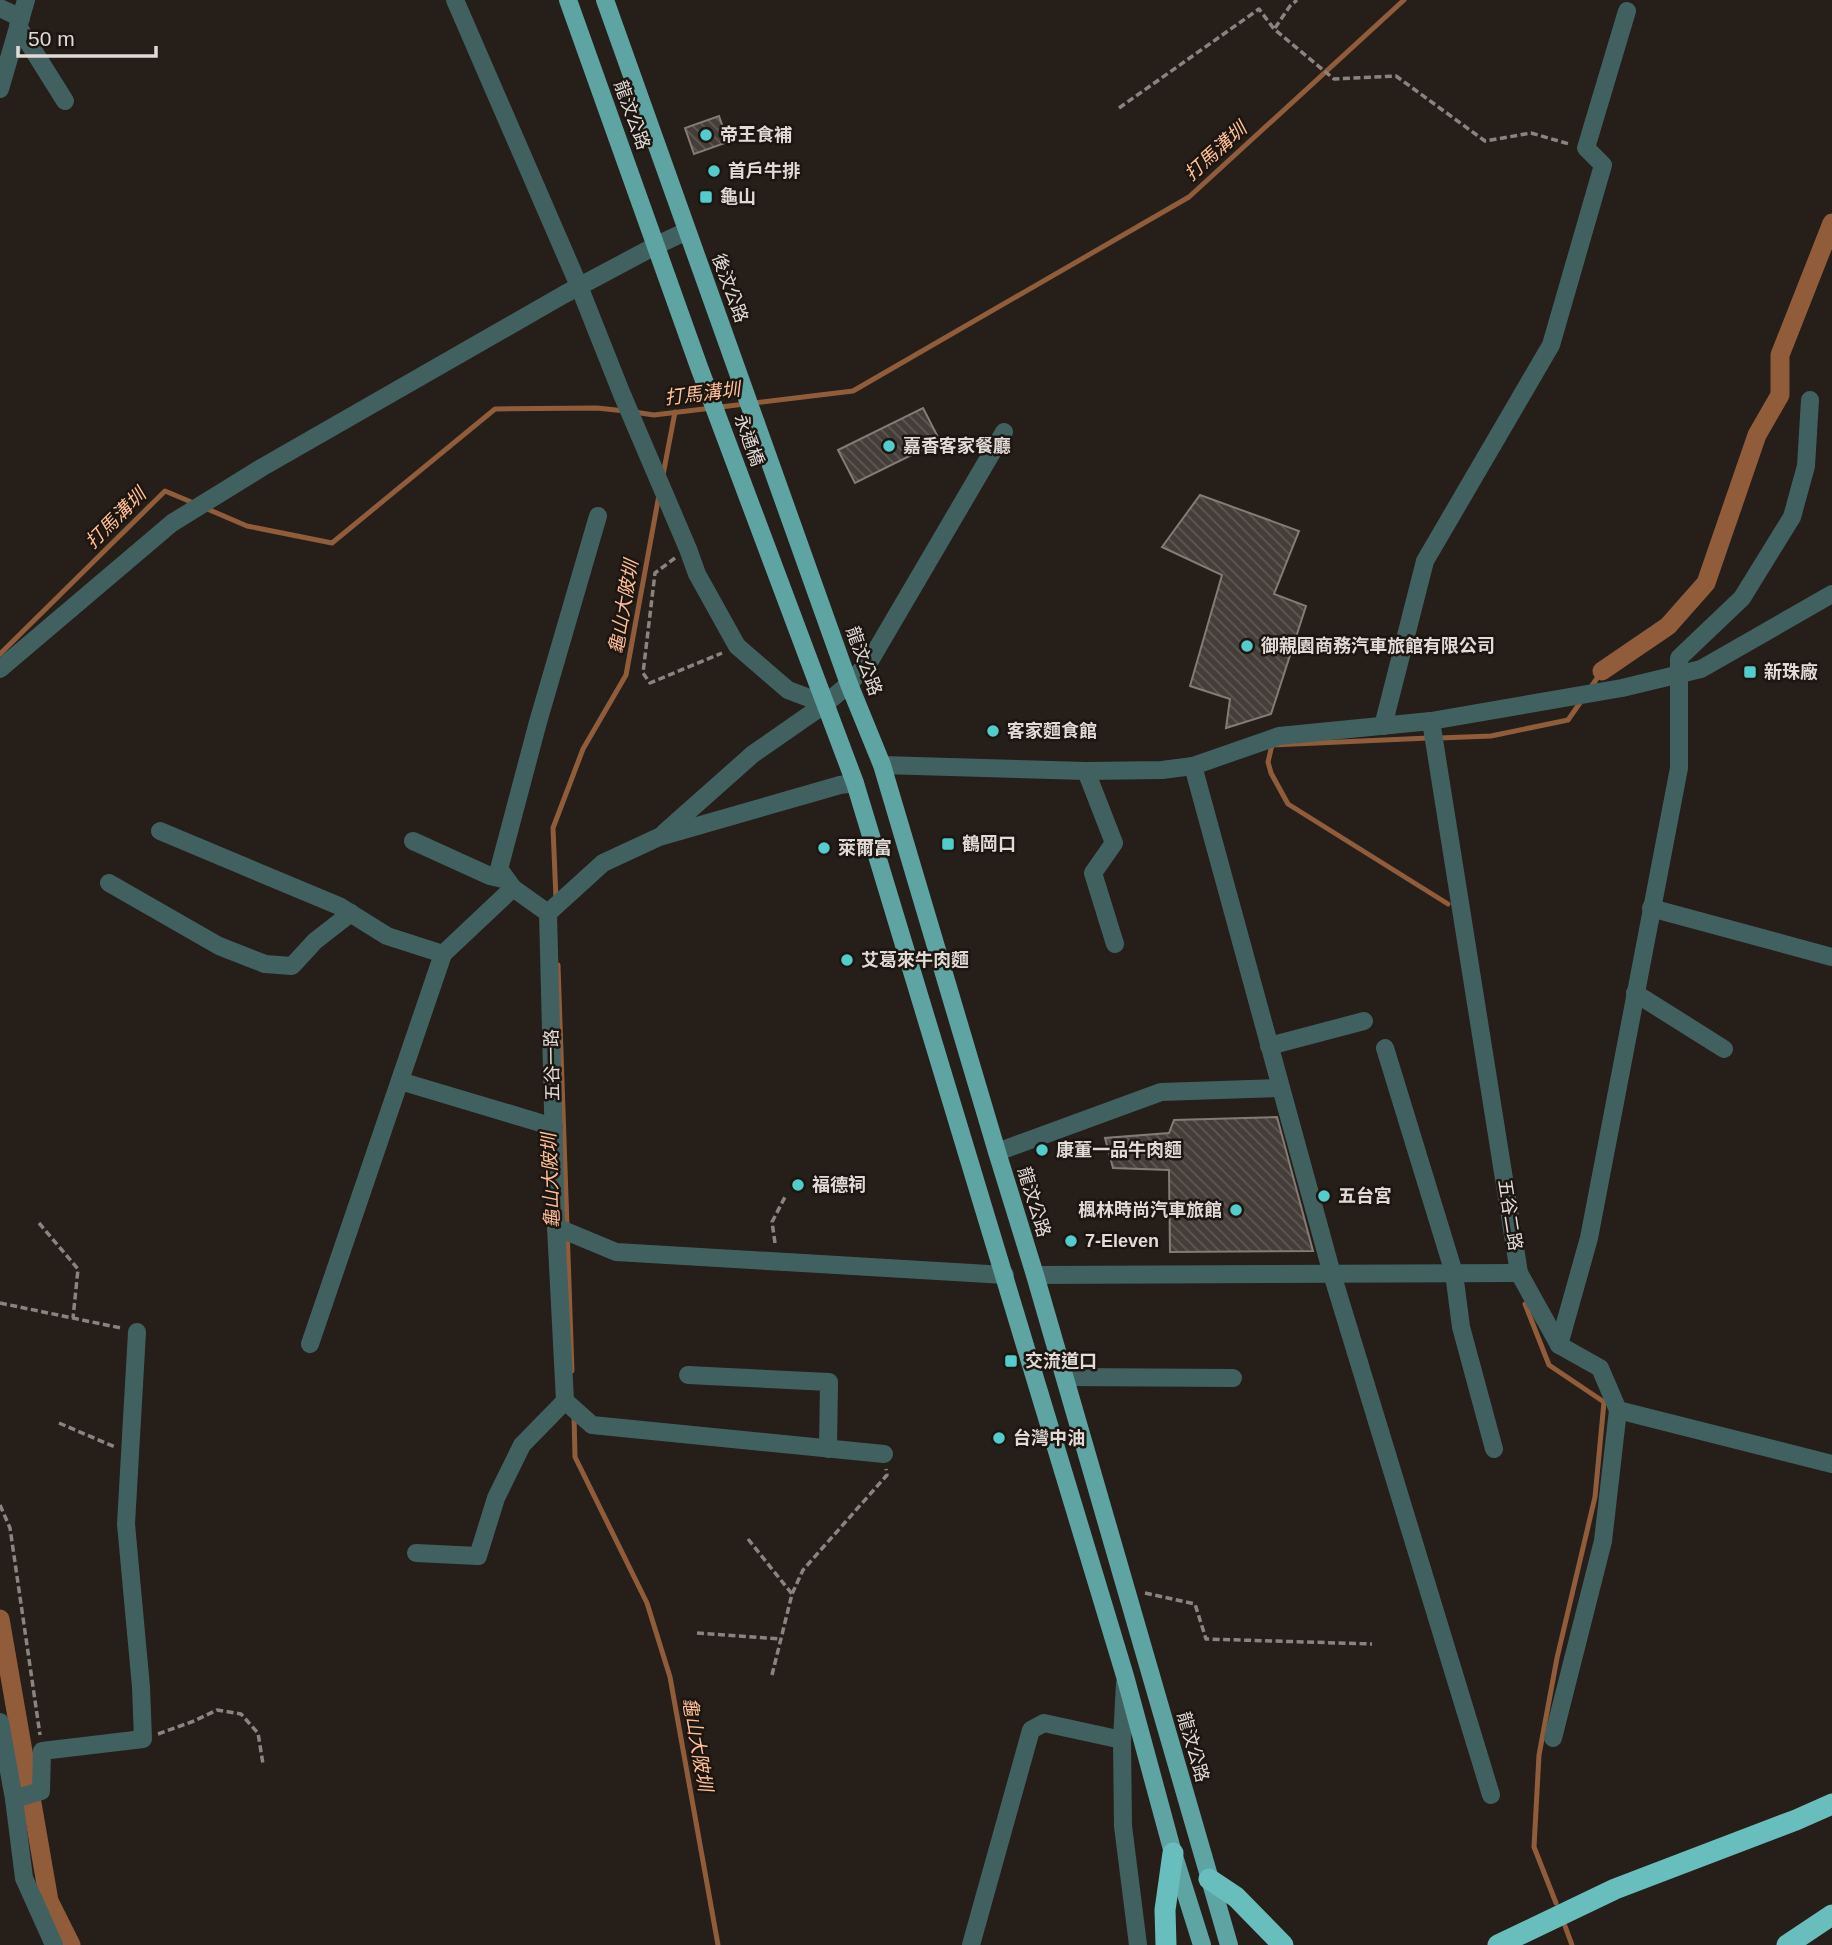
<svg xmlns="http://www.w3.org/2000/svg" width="1832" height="1945" font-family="Arial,'Noto Sans TC',sans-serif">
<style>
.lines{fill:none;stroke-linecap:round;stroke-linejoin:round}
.stream{stroke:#905c3a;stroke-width:5}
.canal{stroke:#905c3a;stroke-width:19}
.building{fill:url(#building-back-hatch);stroke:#847b75;stroke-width:2}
.path{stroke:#8a8480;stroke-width:3.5;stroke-dasharray:7 3.5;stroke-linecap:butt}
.minor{stroke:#416161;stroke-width:18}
.major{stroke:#5da4a2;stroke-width:18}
.highway{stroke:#68bebd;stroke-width:21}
.poi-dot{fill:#52cdcc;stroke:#1c1510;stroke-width:2.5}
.labels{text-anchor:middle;stroke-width:5;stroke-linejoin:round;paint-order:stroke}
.street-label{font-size:18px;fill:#e0dbd7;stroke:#1c1510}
.poi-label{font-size:18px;font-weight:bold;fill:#e0dbd7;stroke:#1c1510;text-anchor:start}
.water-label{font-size:19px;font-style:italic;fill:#ffbf97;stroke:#1c1510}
</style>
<defs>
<pattern id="building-back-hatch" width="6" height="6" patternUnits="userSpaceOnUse" patternTransform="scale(1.75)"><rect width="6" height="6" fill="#453d38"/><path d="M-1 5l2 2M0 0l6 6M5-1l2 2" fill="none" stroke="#605854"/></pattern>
</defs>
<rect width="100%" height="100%" fill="#251e19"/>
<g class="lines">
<g class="stream">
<path d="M634 412 654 415 853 391 1189 197 1404 0"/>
<path d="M663 475 675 412"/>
<path d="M205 508 247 526 332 543 495 409 597 408 625 411"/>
<path d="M0 654 165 491 196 504"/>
<path d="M1589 690 1602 671"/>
<path d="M1429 738 1272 745 1268 762 1271 773 1288 804 1448 904"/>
<path d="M1439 738 1491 736 1568 720 1582 700"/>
<path d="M556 899 553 828 583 749 626 675 659 495"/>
<path d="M558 965 572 1371"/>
<path d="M1525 1304 1549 1365 1604 1402 1595 1497 1557 1658 1539 1755 1534 1847 1556 1903"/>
<path d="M574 1416 575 1457 647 1603 670 1677 718 1945"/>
<path d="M1565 1926 1572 1945"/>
</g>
<g class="canal">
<path d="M1602 671 1668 626 1706 583 1757 435 1780 395V355L1832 223"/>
<path d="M0 1619 49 1901 71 1945"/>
</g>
</g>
<g class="building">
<path d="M719 116 728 142 694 154 685 128Z"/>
<path d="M923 408 940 441 855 483 838 450Z"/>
<path d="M1200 495 1299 531 1274 594 1306 606 1271 714 1226 728 1230 699 1190 686 1222 575 1162 547Z"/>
<path d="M1277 1117 1313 1251 1170 1252 1169 1170 1113 1168 1105 1138 1169 1133 1174 1120Z"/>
</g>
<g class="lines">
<g class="path">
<path d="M1275 28 1290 6 1297 0"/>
<path d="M1119 108 1259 9 1274 29 1334 79 1396 76 1485 141 1531 133 1569 144"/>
<path d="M675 558 655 573 643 673 650 683 722 653"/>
<path d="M39 1223 78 1269 73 1318"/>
<path d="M775 1243 772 1222 785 1197"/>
<path d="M0 1303 121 1328"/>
<path d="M59 1423 115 1447"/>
<path d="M0 1505 10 1528 40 1735"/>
<path d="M748 1539 792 1594"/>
<path d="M1145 1593 1195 1604 1206 1639 1372 1644"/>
<path d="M697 1633 781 1639"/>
<path d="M772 1675 792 1594 803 1570 887 1475 886 1469"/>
<path d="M158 1734 194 1721 217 1710 241 1714 258 1733 263 1764"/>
</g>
<g class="minor">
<path d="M455 0 579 286 621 392 688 549 697 574 737 646 788 690 825 704 849 684 871 659 1004 432"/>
<path d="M0 8 21 18"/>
<path d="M18 26 65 101"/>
<path d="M0 89 26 0"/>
<path d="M0 669 172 523 261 468 563 295 657 245 687 231"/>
<path d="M1431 721 1519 1273 1559 1345 1600 1368 1618 1410 1832 1464"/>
<path d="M1383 726 1425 561 1551 345 1603 165 1586 148 1627 11"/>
<path d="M882 765 1086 771 1162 770 1193 766 1279 736 1431 721 1622 688 1701 669 1832 594"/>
<path d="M1193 766 1332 1274 1491 1795"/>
<path d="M1086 771 1114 843 1093 873 1115 944"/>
<path d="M855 783 840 785 659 837 603 863 548 913 556 1227 616 1252 1005 1275"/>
<path d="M160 831 339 906 387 936 443 954"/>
<path d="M664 833 753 754 825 704"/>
<path d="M413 841 490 876 507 880"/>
<path d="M109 883 219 946 265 964 292 966 315 941 351 913"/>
<path d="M513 888 499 869 538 722 598 516"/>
<path d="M1651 908 1832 957"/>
<path d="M1635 993 1724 1049"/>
<path d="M1269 1046 1364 1021"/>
<path d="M1385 1048 1454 1273 1461 1327 1494 1449"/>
<path d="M400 1081 554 1127"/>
<path d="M997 1152 1161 1092 1281 1088"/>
<path d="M556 1227 565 1401 592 1425 884 1454"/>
<path d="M1035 1275 1519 1273"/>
<path d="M310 1344 443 954 513 888 548 913"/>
<path d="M1559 1345 1589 1238 1679 768V658L1742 598 1792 517 1806 466 1810 400"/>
<path d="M688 1375 829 1382 828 1449"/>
<path d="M1065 1377 1233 1378"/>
<path d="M416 1553 478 1556 496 1498 522 1445 565 1401"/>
<path d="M1125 1683 1122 1740 1123 1826 1138 1945"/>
<path d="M0 1722 14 1799"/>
<path d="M1553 1738 1603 1541 1618 1410"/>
<path d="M54 1945 24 1878 14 1799 41 1791 42 1751 143 1739 141 1687 126 1524 137 1332"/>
<path d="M971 1945 1031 1730 1044 1723 1122 1740"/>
</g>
<g class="major">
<path d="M568 0 699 367 855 783 1125 1676 1173 1853 1202 1945"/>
<path d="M605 0 849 684 882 765 997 1152 1035 1275 1229 1945"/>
</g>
<g class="highway">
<path d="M1209 1879 1236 1897 1283 1945"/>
<path d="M1166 1945 1165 1910 1173 1853"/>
<path d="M1498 1945 1615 1889 1796 1820 1832 1804"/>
<path d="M1787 1945 1832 1915"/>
</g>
</g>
<g class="poi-dot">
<circle cx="706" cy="135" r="7"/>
<circle cx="714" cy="171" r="7"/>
<rect x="699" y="190" width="14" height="14" rx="3.5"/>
<circle cx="889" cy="446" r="7"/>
<circle cx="1247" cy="646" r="7"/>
<rect x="1743" y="665" width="14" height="14" rx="3.5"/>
<circle cx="993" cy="731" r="7"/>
<rect x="941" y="837" width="14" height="14" rx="3.5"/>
<circle cx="824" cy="848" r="7"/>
<circle cx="847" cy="960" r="7"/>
<circle cx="1042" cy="1150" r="7"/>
<circle cx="798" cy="1185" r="7"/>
<circle cx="1324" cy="1196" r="7"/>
<circle cx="1236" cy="1210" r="7"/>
<circle cx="1071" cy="1241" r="7"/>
<rect x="1004" y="1354" width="14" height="14" rx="3.5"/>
<circle cx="999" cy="1438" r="7"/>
</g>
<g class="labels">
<g class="street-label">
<text transform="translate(632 115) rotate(70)" y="6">龍汶公路</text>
<text transform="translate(730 288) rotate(70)" y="6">後汶公路</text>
<text transform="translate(749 440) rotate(70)" y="6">永通橋</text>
<text transform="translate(864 661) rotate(70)" y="6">龍汶公路</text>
<text transform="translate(552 1065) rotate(-91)" y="6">五谷一路</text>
<text transform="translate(1034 1202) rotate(73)" y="6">龍汶公路</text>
<text transform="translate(1510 1215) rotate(81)" y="6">五谷二路</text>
<text transform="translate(1193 1747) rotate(74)" y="6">龍汶公路</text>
</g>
<g class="poi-label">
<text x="720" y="141">帝王食補</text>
<text x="728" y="177">首戶牛排</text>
<text x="720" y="203">龜山</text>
<text x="903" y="452">嘉香客家餐廳</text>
<text x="1261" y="652">御親園商務汽車旅館有限公司</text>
<text x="1764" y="678">新珠廠</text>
<text x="1007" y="737">客家麵食館</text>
<text x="962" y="850">鶴岡口</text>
<text x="838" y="854">萊爾富</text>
<text x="861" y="966">艾葛來牛肉麵</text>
<text x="1056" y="1156">康董一品牛肉麵</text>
<text x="812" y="1191">福德祠</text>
<text x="1338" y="1202">五台宮</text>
<text x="1222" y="1216" text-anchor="end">楓林時尚汽車旅館</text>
<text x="1085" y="1247">7-Eleven</text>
<text x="1025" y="1367">交流道口</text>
<text x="1013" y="1444">台灣中油</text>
</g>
<g class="water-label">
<text transform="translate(1215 151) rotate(-42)" y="7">打馬溝圳</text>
<text transform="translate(702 393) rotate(-7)" y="7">打馬溝圳</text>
<text transform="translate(115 518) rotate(-45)" y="7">打馬溝圳</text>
<text transform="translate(623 607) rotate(-80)" y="7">龜山大陂圳</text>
<text transform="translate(550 1181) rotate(-92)" y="7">龜山大陂圳</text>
<text transform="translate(698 1744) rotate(80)" y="7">龜山大陂圳</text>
</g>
</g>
<path d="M18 46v10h138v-10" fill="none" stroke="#e0dbd7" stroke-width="3.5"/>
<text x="28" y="46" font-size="21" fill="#e0dbd7" stroke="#1c1510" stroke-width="5" paint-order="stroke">50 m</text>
</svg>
